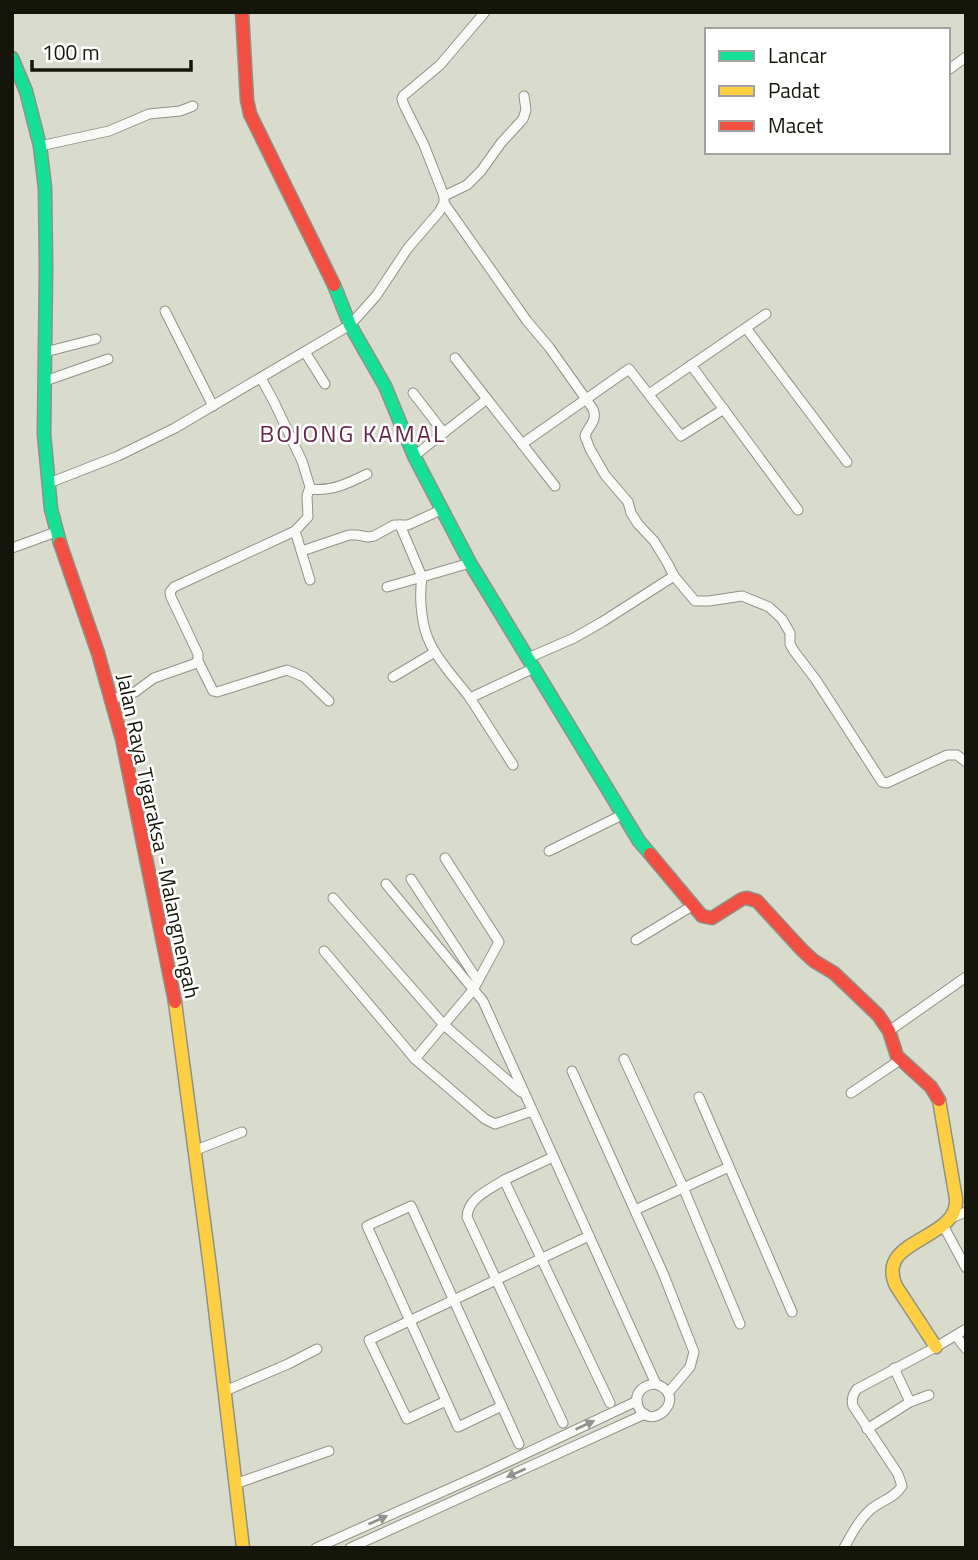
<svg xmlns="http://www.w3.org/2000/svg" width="978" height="1560" font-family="'Titillium Web',sans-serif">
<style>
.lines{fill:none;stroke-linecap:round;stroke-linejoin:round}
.street-casing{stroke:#8f9285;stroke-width:11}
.fast-casing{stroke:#8f9285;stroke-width:15}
.slow-casing{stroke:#8f9285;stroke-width:15}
.jam-casing{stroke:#8f9285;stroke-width:15}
.street{stroke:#f9faf7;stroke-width:9}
.fast{stroke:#16e098;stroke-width:12}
.slow{stroke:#ffcf43;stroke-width:12}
.jam{stroke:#f24e42;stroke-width:12}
.oneway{fill:#92938d}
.labels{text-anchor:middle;stroke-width:5;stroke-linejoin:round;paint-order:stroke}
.street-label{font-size:21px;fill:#14160b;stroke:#fff}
.quarter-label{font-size:24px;letter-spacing:2px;fill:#642649;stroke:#fff}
</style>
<rect width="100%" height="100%" fill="#d9dccc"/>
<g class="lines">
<g class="street-casing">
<g id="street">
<path d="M948 70 966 57"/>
<path d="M40 146 109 131 149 114 180 111 193 106"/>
<path d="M444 196 467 185 481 171 501 143 523 119 526 110 524 96"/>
<path d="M444 203 527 321 549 347 593 409C598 421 588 426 585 436L590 449 605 475 628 502 631 513 638 524 654 541 668 564 674 576 602 622 574 638 528 658"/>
<path d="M165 311 213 406"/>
<path d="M746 328 847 462"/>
<path d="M45 352 96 339"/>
<path d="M305 352 325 384"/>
<path d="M455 358 487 399"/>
<path d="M691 365 798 510"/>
<path d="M261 378 274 402 302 461 310 487 307 496 308 517 295 531 310 580"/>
<path d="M45 381 108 359"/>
<path d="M413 393 444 433"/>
<path d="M649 394 766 314"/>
<path d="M522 444 629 369 681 436 724 409"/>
<path d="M414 456 487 399 555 486"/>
<path d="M49 483 118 456 175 428 350 325 376 296 408 248 439 212 444 203V196L424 145 404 105 402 99 403 96 440 65 485 12"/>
<path d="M310 489C331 492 349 483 367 474"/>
<path d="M295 531 174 587 170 592 171 597 198 654V661L213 691 217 692 287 670 304 677 329 701"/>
<path d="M12 548 56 532"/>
<path d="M302 551 349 535H357L368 537 374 536 394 525H408L441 510"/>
<path d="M470 563 422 577C419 597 421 625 430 643 438 661 458 682 470 698L534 668"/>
<path d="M674 576 695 601H709L742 596 769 607 782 619 790 633V644L794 651 816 680 882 782 887 783 947 755H957L966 762"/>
<path d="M387 587 422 577 400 525"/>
<path d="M393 677 435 652"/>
<path d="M470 698 513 765"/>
<path d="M112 699 135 692 154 678 194 664 198 661"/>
<path d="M549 851 622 815"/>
<path d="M411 879 478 981"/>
<path d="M386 884 483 1001 656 1384C691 1397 649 1435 638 1406 633 1393 644 1384 656 1384"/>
<path d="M333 898 444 1025 521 1092"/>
<path d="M636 940 692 906"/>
<path d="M324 951 415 1059 485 1119 495 1124 532 1111"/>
<path d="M889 1031 966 977"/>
<path d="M415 1059 473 990 499 942 445 858"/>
<path d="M624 1059 683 1187 740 1324"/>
<path d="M572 1071 663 1273 694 1352 690 1367 668 1393"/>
<path d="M851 1093 900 1060"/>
<path d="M699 1097 792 1312"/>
<path d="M196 1150 242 1132"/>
<path d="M553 1157 504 1180 610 1403"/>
<path d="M504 1180C489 1190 468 1198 467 1217L563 1423"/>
<path d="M635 1210 729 1167"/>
<path d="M951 1218 966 1212"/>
<path d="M943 1225 966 1268"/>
<path d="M956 1336 966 1349"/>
<path d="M894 1368 910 1402"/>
<path d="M225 1391 288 1364 317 1349"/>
<path d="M446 1401 407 1419 369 1340 589 1236"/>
<path d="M502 1406 458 1427 367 1226 411 1206 519 1444"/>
<path d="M867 1429 910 1402 929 1395"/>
<path d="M235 1484 329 1451"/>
<path d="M316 1548 480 1475 637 1401"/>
<path d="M350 1548 645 1414"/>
<path d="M844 1548C851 1535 859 1520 870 1510 880 1501 895 1498 902 1486L898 1474 853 1406C851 1399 853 1394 857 1389L936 1347 966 1329"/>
</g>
</g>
<g class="fast-casing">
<g id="fast">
<path d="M12 58 26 91 40 146 45 188 46 267 44 434 51 509 60 543"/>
<path d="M334 285 350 325 385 386 414 456 470 563 639 841 650 854"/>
</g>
</g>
<g class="slow-casing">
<g id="slow">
<path d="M175 1002 210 1267 243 1548"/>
<path d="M936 1347 896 1286C874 1238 959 1241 956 1199L939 1100"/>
</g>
</g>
<g class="jam-casing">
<g id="jam">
<path d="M242 12 247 100 250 114 334 285"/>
<path d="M60 543 98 653 122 739 175 1002"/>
<path d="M650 854 702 916 712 918 742 899 747 898 757 901 802 950 814 961 834 973 878 1015 889 1031 897 1056 931 1087 939 1100"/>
</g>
</g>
<use href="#street" class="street"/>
<use href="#fast" class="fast"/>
<use href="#slow" class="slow"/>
<use href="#jam" class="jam"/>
</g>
<defs><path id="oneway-solid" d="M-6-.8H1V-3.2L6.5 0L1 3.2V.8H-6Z" transform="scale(1.75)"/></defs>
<g class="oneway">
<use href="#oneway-solid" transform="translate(585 1425) rotate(-25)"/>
<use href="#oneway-solid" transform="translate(516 1473) rotate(156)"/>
<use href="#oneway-solid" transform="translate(378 1520) rotate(-24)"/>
</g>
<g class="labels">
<g class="street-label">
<text transform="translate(158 836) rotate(78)" y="7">Jalan Raya Tigaraksa - Malangnengah</text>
</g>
<g class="quarter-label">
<text x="353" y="442">BOJONG KAMAL</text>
</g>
</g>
<rect width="978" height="1560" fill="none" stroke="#14160b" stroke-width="28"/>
<rect x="705" y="28" width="245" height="126" fill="#ffffff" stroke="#a1a29d" stroke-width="2"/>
<rect x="719" y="51" width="35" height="10" fill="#16e098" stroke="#a1a29d" stroke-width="2"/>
<text x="768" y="63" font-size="21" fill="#14160b">Lancar</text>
<rect x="719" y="86" width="35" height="10" fill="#ffcf43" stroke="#a1a29d" stroke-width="2"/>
<text x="768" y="98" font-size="21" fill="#14160b">Padat</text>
<rect x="719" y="121" width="35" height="10" fill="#f24e42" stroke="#a1a29d" stroke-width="2"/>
<text x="768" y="133" font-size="21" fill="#14160b">Macet</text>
<path d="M32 60v10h159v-10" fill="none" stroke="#14160b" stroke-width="3.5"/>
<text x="42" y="60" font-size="21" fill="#14160b" stroke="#ffffff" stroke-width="5" paint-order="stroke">100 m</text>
</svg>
